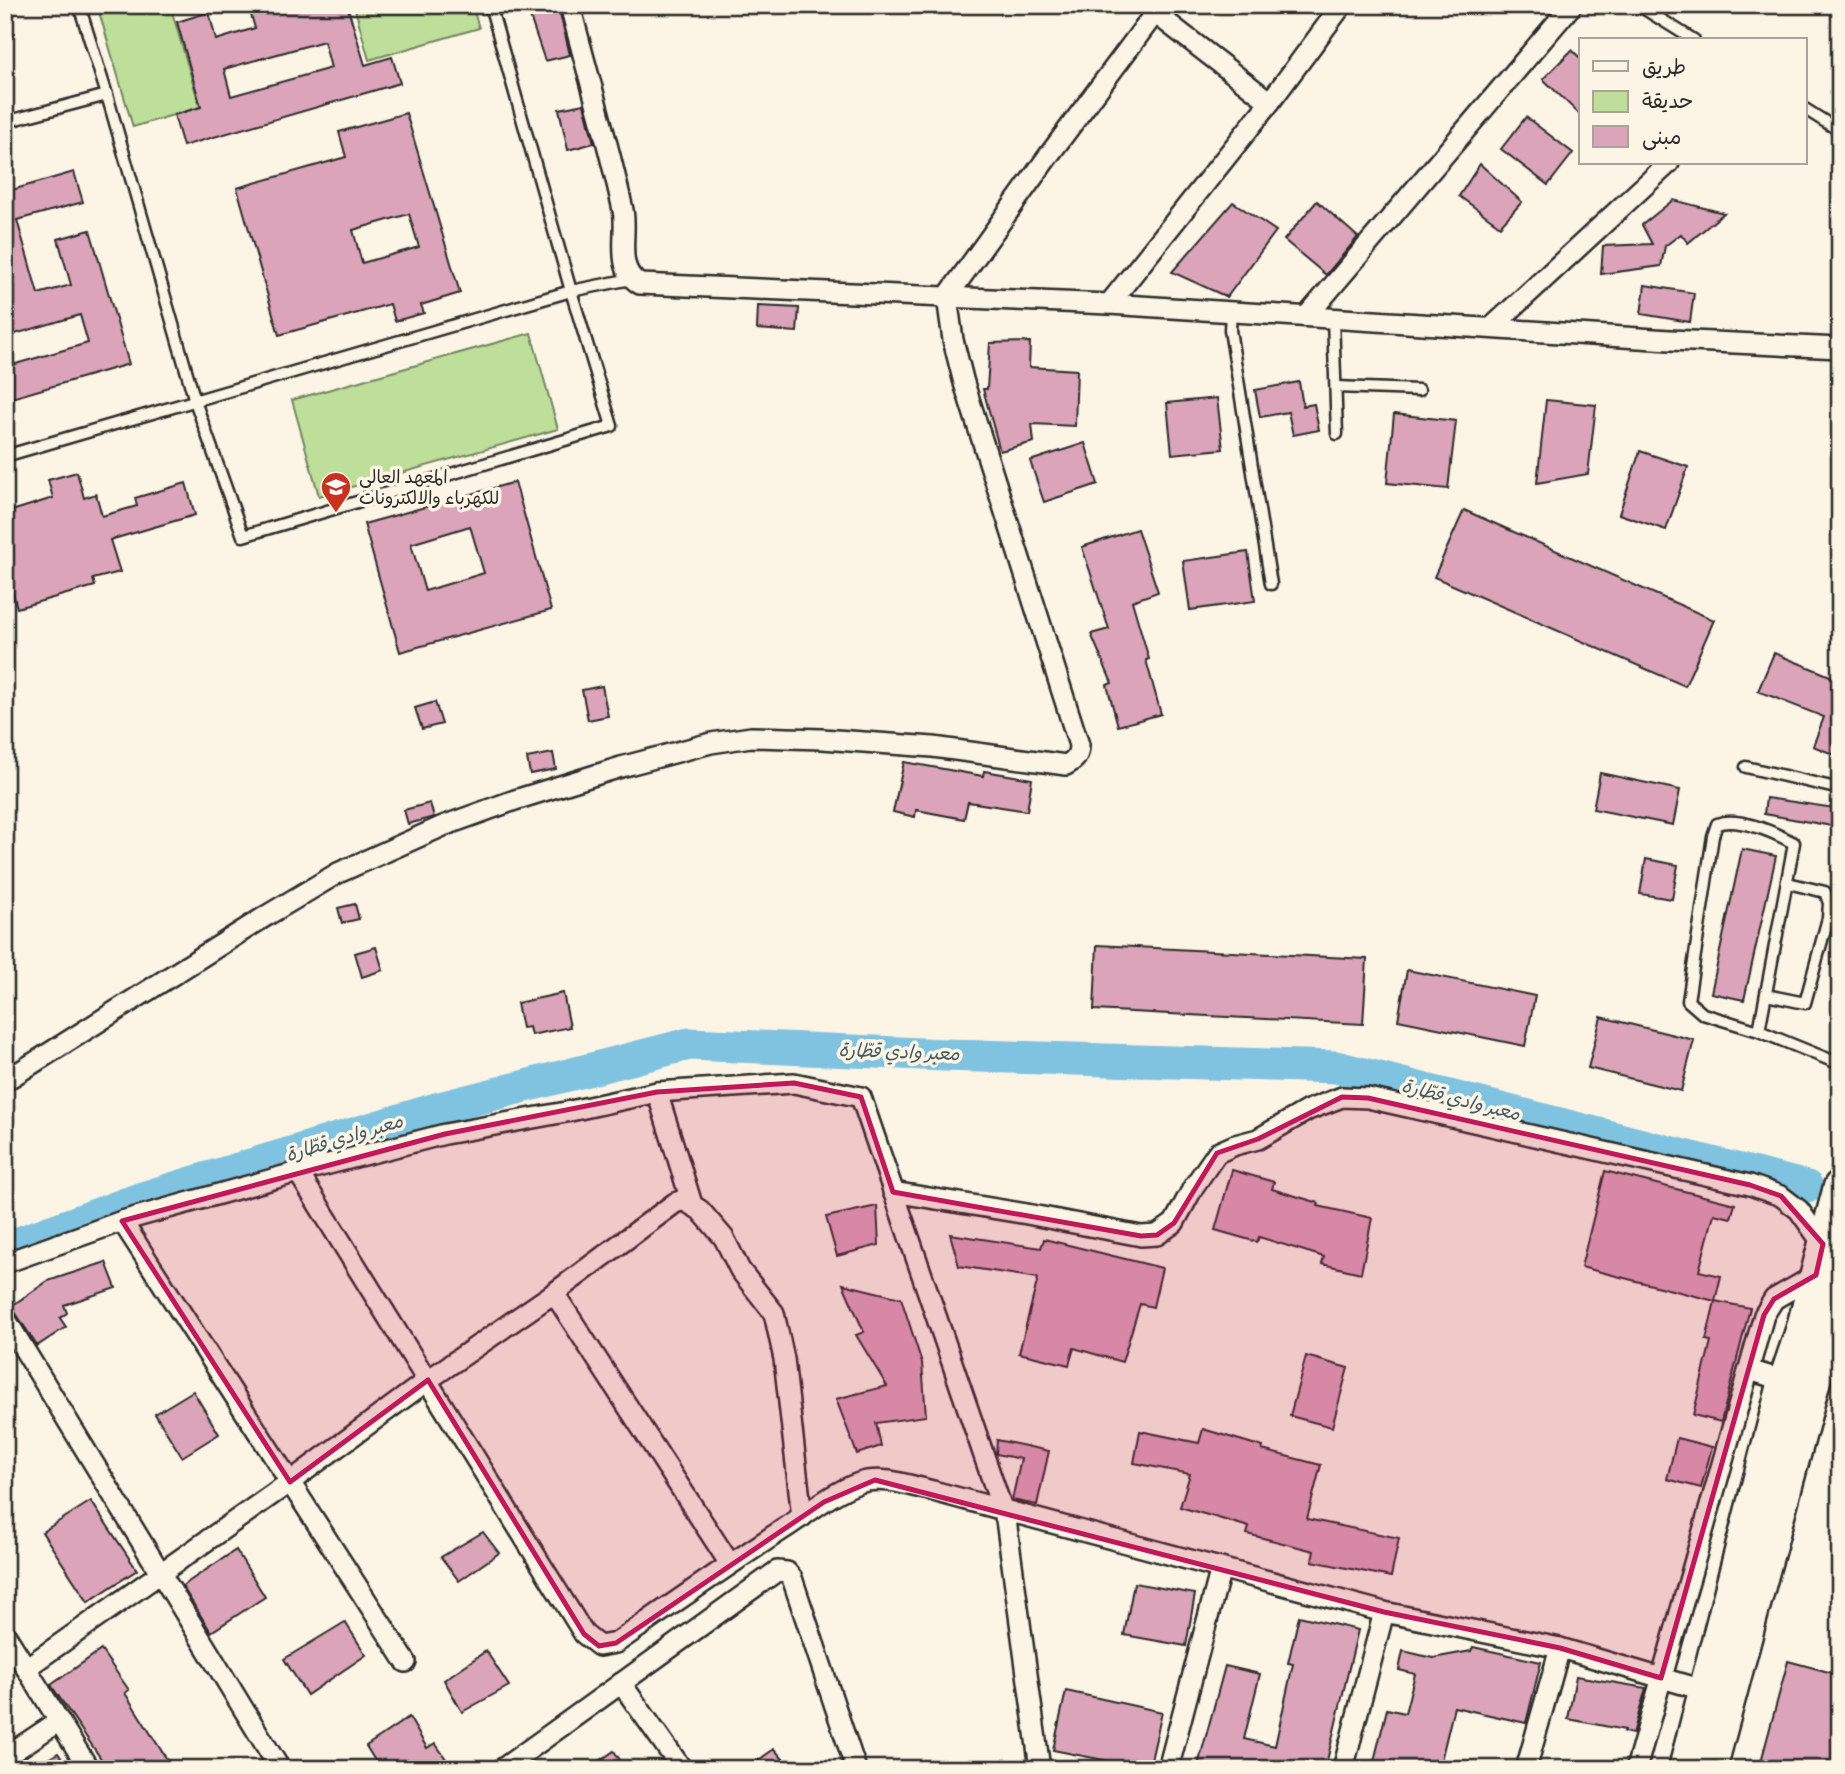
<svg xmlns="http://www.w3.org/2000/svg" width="1845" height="1774" font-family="Pangolin,'Playpen Sans Arabic',sans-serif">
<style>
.green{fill:#bddf99;stroke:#748562;stroke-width:2}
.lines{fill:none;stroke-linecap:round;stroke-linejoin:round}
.river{stroke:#7fc3e0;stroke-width:33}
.building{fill:#dba4b8;stroke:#2b2b2b;stroke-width:2;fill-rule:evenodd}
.service-casing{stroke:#2b2b2b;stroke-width:15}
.minor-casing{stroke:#2b2b2b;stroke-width:24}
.trunk-casing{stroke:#2b2b2b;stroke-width:37}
.service{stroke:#fcf5e5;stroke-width:10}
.minor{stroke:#fcf5e5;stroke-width:19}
.trunk{stroke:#fcf5e5;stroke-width:32}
.marked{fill:#c2185b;fill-opacity:0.2;stroke:#c2185b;stroke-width:5;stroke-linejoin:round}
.labels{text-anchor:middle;stroke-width:7;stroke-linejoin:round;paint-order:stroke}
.poi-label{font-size:18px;fill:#2b2b2b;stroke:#fcf5e5;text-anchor:start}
.water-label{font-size:19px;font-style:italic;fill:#445961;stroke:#fcf5e5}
</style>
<rect width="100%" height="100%" fill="#fcf5e5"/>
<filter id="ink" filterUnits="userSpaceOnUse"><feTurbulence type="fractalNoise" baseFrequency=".0143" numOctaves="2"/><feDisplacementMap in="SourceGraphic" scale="14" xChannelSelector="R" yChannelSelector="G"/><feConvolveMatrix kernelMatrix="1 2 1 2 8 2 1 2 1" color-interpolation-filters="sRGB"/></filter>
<g filter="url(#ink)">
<g class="green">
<path d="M97 5H170L200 107 133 127Z"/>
<path d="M354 5H472L479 28 369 60Z"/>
<path d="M531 333 558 429 319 496 292 400Z"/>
</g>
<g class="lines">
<path class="river" d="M5 1248 142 1198 436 1109 689 1044 945 1055 1336 1067 1807 1187"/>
</g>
<g class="building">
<path d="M248 5H347L365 65 392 57 400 83 183 146 174 115 201 107 177 22 209 12 216 40 255 28ZM324 41 331 68 231 96 224 69Z"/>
<path d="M526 5H558L570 55 545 61Z"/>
<path d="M1572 50 1581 59V116L1543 79Z"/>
<path d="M584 104 594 143 568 150 559 109Z"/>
<path d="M406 113 460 293 421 305 424 313 395 321 390 304 279 335 237 188 346 157 339 132ZM409 214 419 247 362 263 353 230Z"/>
<path d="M1526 117 1573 153 1548 185 1501 149Z"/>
<path d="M1480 164 1522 202 1500 226 1459 196Z"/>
<path d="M74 172 83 202 17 220 38 294 71 285 58 239 90 230 129 364 5 400V367L88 343 80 315 5 337V192Z"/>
<path d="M1673 200 1724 213 1688 243 1681 234 1665 246 1661 266 1601 274 1603 246 1652 244 1642 225Z"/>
<path d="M1317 201 1358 237 1326 275 1284 240Z"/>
<path d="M1233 202 1276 231 1227 297 1172 272Z"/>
<path d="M1645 285 1694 293 1690 322 1641 314Z"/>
<path d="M758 306 799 308 797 332 757 329Z"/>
<path d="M1030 342 1029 367 1077 370 1075 426 1032 424 1034 442 1000 451 983 389H987L990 343Z"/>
<path d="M1299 382 1303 406 1314 404 1319 430 1293 435 1288 412 1260 417 1255 390Z"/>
<path d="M1217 398 1223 449 1172 454 1167 403Z"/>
<path d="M1546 400 1596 405 1588 474 1537 483Z"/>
<path d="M1394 414 1456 421 1448 489 1387 483Z"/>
<path d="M1085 443 1098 484 1044 502 1030 461Z"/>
<path d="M1640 451 1688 467 1666 530 1619 514Z"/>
<path d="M77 472 84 498 96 494 102 516 137 506 135 498 186 483 195 515 110 540 120 572 93 579 95 586 17 608 5 565V513L53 498 48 480Z"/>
<path d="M515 482 551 610 400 652 364 524ZM470 526 484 573 425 591 411 544Z"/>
<path d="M1464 510 1714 620 1685 686 1434 577Z"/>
<path d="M1137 529 1158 592 1132 601 1149 659 1146 660 1161 714 1118 726 1107 685 1112 683 1091 634 1109 629 1082 547Z"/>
<path d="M1248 552 1255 601 1190 610 1183 561Z"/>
<path d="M1774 653 1840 680V757L1813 746 1824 717 1758 691Z"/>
<path d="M602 686 608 716 588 720 582 690Z"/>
<path d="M435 702 442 724 422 729 415 708Z"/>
<path d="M553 753 556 769 530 774 527 758Z"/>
<path d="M904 762 983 776 984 771 1032 779 1027 811 968 802 964 819 916 810 915 817 893 812Z"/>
<path d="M1600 773 1680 790 1673 825 1593 809Z"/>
<path d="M1766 798 1835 808 1832 826 1764 814Z"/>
<path d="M430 803 434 817 408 824 404 810Z"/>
<path d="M1742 849 1776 856 1744 1000 1711 993Z"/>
<path d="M1646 859 1678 865 1672 899 1640 894Z"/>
<path d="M355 904 359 919 342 923 338 908Z"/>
<path d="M1097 945 1367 959 1363 1024 1094 1010Z"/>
<path d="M376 947 383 970 362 977 355 953Z"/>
<path d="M1407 970 1535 996 1525 1046 1398 1020Z"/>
<path d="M563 993 570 1027 531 1035 529 1027 522 1028 517 1003Z"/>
<path d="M1601 1017 1694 1040 1681 1091 1588 1068Z"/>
<path d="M1232 1170 1274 1182 1272 1189 1319 1203 1318 1206 1372 1218 1361 1273 1322 1264 1324 1257 1259 1237 1257 1242 1215 1230Z"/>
<path d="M1605 1171 1735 1204 1731 1218 1714 1214 1699 1271 1721 1276 1715 1301 1581 1267Z"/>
<path d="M877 1206 879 1245 837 1256 826 1217Z"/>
<path d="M950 1234 1041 1248 1044 1239 1162 1268 1153 1307 1140 1304 1122 1362 1074 1348 1069 1365 1019 1353 1038 1278 959 1266Z"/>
<path d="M106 1262 116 1288 64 1305 67 1313 60 1318 66 1327 37 1346 15 1312 10 1307 48 1281Z"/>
<path d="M843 1284 901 1298 922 1363 926 1416 876 1423 881 1446 857 1454 836 1399 887 1386 856 1335 864 1332Z"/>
<path d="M1715 1301 1750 1308 1721 1422 1693 1415 1711 1341 1706 1340Z"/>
<path d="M1306 1356 1348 1368 1332 1427 1290 1416Z"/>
<path d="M193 1391 219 1434 182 1457 155 1414Z"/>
<path d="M1203 1429 1263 1447 1262 1450 1321 1465 1307 1519 1399 1538 1391 1577 1312 1561 1314 1551 1247 1534 1249 1527 1180 1507 1190 1474 1134 1463 1140 1431 1199 1443Z"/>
<path d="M1677 1438 1712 1447 1701 1488 1667 1479Z"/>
<path d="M997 1440 1049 1451 1037 1505 1012 1500 1021 1459 996 1454Z"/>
<path d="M91 1501 137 1570 88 1602 42 1532Z"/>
<path d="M483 1532 499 1553 459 1581 441 1557Z"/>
<path d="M236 1550 265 1597 211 1632 182 1586Z"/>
<path d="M1134 1583 1195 1594 1186 1646 1124 1635Z"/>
<path d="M1299 1616 1358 1630 1325 1769H1197L1225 1666 1260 1674 1244 1739 1275 1746 1293 1664 1288 1663Z"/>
<path d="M345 1622 366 1655 307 1695 284 1659Z"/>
<path d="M1473 1647 1541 1662 1526 1723 1454 1707 1439 1769H1372L1387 1709 1405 1713 1415 1674 1399 1670 1403 1651 1433 1658 1471 1651Z"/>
<path d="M101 1650 129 1690 125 1693 173 1769H108L51 1685Z"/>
<path d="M486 1651 509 1686 462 1712 444 1680Z"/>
<path d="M1788 1661 1840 1675V1769H1759Z"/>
<path d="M1576 1676 1646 1688 1633 1734 1624 1732 1625 1730 1568 1719Z"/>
<path d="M1066 1691 1162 1712 1149 1769 1053 1750Z"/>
<path d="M409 1717 427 1748 435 1743 453 1769H380L366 1746Z"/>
<path d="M774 1749 792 1769H746Z"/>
<path d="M614 1751 626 1769H588Z"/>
<path d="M58 1753 69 1769H31Z"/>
</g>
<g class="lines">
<g class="service-casing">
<g id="service">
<path d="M1638 5 1694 40"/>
<path d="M107 95 195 401 243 536 612 426 571 291 631 279"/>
<path d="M1805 109 1840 131"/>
<path d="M5 122 107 95 79 5"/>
<path d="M1231 312 1230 330 1271 584"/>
<path d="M1333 318 1337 434"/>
<path d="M1336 387 1419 390"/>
<path d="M5 456 571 291 490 5"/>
<path d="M1746 767 1840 789"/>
<path d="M1766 995 1805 1003 1828 918 1829 903 1825 892 1788 883"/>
<path d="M1759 1031 1794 843C1775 833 1738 816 1717 824L1713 836 1688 1001 1703 1014 1759 1031 1840 1064"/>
</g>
</g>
<g class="minor-casing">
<g id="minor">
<path d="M570 5C587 73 608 141 623 210 628 235 614 269 640 284L1109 304 1670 340 1840 348"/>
<path d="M1155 13 1270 102"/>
<path d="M1109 304 1270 102 1342 5"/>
<path d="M1307 316 1572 5"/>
<path d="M1491 328 1669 163"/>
<path d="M5 1081 266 916 338 873 443 826 515 800 621 767 711 743 751 737 822 739 933 747 1066 765C1075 760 1079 756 1079 745L964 383 953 340 947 297 1049 155 1161 5"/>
<path d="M657 1092 692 1204"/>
<path d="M298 1172 584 1634 599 1646 616 1643C672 1604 728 1565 785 1528 808 1513 833 1492 859 1483 882 1475 911 1486 933 1491L1384 1612 1560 1648 1706 1691"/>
<path d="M893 1192 1027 1214 1141 1236 1157 1235 1174 1223 1194 1186 1217 1153 1235 1145 1258 1139 1308 1110 1342 1097 1368 1098 1750 1185 1781 1196 1799 1210 1823 1244"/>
<path d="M122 1221 406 1662"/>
<path d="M5 1263 122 1221 298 1172 445 1134 566 1112 657 1092 794 1083 861 1097 1006 1520 1040 1769"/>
<path d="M554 1293 730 1564"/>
<path d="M5 1318 280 1769"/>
<path d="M1749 1370 1785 1381"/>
<path d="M5 1634 89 1769"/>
<path d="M26 1668 290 1482 428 1380 554 1293 675 1203 683 1200 700 1210 724 1238 740 1270 774 1313 784 1359 802 1517"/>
<path d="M621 1683 682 1769"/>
<path d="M5 1757 59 1721"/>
<path d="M502 1769 777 1571 787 1572 792 1578 856 1769"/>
<path d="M1168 1769 1221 1568"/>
<path d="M1343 1769 1384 1612"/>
<path d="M1526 1769 1560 1648"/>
<path d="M1636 1769 1764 1315 1774 1299 1816 1275"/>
</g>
</g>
<g class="trunk-casing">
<g id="trunk">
<path d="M1685 1769 1785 1381 1802 1331 1840 1187"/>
<path d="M1710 1769 1840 1283"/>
</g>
</g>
<use href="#service" class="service"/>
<use href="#minor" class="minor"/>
<use href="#trunk" class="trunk"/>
</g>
</g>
<path class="marked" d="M794 1083 861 1097 893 1192 1141 1236 1157 1235 1174 1223 1217 1153 1258 1139 1342 1097 1368 1098 1750 1185 1781 1196 1823 1244 1816 1275 1774 1299 1764 1315 1661 1678 1560 1648 1384 1612 875 1480 824 1502 616 1643 599 1646 584 1634 428 1380 290 1482 122 1221 445 1134 657 1092Z"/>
<defs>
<g id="university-pin" transform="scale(1.575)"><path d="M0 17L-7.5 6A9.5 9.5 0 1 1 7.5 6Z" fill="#c8321e" stroke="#fcf5e5"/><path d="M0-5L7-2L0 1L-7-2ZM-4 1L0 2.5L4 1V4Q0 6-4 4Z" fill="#fff"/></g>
</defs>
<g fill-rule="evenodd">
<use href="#university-pin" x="336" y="487"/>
</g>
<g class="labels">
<g class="poi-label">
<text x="359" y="483">المعهد العالي<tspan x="359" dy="21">للكهرباء والالكترونات</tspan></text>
</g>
<g class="water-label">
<text transform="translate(899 1051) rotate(2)" y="7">معبر وادي قطّارة</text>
<text transform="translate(1461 1099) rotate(14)" y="7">معبر وادي قطّارة</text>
<text transform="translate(344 1137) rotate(-17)" y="7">معبر وادي قطّارة</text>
</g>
</g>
<rect width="1845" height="1774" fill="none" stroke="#fcf5e5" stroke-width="28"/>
<rect x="14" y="14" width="1817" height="1746" fill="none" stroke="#2b2b2b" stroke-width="2.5" filter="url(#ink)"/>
<rect x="1579" y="38" width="228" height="126" fill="#fcf5e5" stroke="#a8a49b" stroke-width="2"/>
<rect x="1593" y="61" width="35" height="10" fill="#fcf5e5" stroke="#a8a49b" stroke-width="2"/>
<text x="1642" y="74" font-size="21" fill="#2b2b2b">طريق</text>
<rect x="1593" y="91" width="35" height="21" fill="#bddf99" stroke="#a8a49b" stroke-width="2"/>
<text x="1642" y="108" font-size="21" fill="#2b2b2b">حديقة</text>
<rect x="1593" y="126" width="35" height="21" fill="#dba4b8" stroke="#a8a49b" stroke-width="2"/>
<text x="1642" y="144" font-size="21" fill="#2b2b2b">مبنى</text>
</svg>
